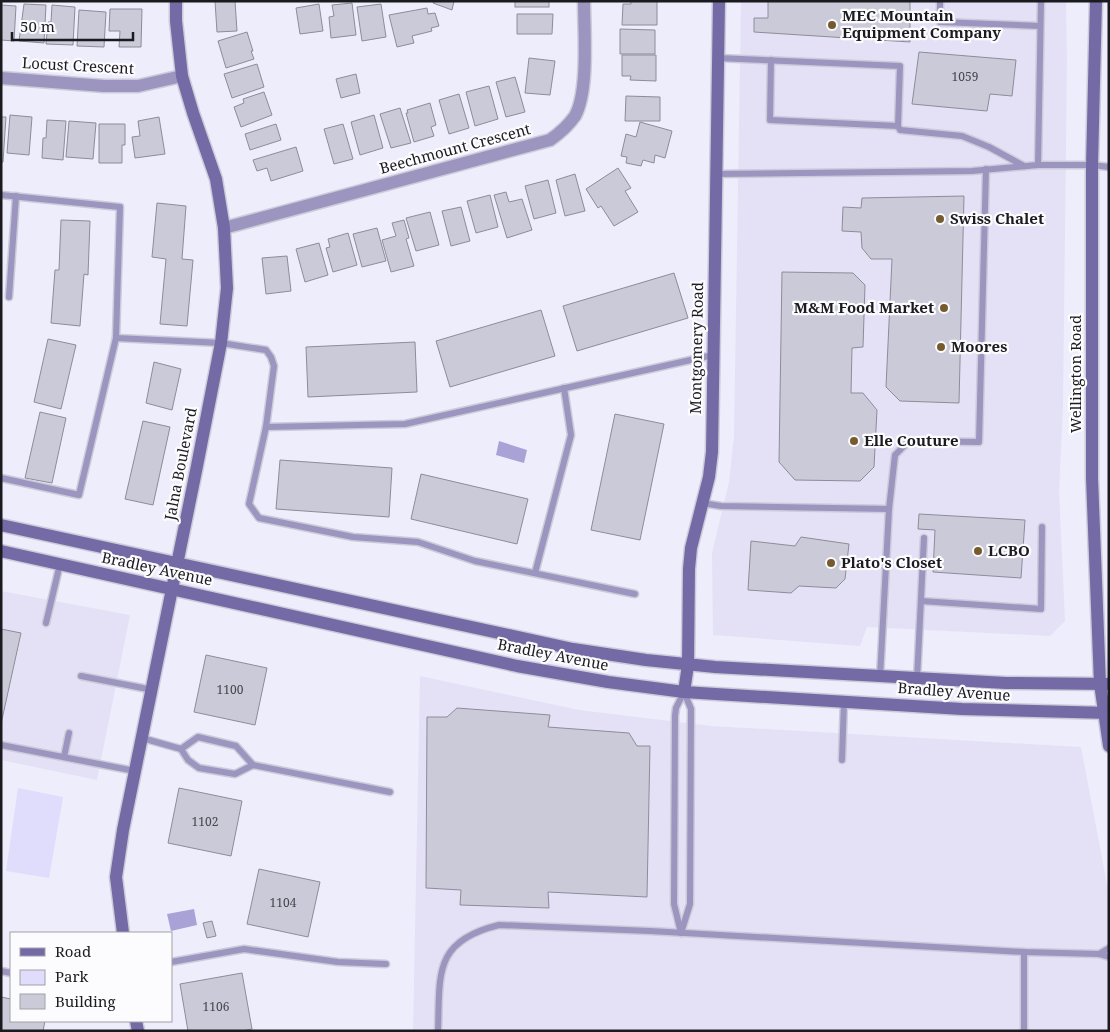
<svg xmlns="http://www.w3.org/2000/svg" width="1110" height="1032" font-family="'Noto Serif',serif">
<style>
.built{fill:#e4e1f7}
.green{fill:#e0dcfc}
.water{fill:#a9a2d6}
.building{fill:#cbcad8;stroke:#8e8c9a}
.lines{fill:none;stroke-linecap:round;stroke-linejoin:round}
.lane-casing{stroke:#cccbd9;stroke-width:9}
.street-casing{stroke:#cccbd9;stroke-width:15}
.secondary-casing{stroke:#cccbd9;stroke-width:15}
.lane{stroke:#9b95bf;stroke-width:6}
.street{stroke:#9b95bf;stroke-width:12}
.secondary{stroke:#746aa5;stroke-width:12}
.poi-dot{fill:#755b2d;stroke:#fcfbfe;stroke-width:2}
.labels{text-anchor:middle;stroke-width:4.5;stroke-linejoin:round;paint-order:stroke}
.number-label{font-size:12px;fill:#47464d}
.poi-label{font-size:15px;font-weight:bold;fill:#1b1a1f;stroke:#fcfbfe;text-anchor:start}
.street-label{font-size:15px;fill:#1b1a1f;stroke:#fcfbfe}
</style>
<rect width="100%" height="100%" fill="#eeedfc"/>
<g class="built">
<path d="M741 1H1066L1067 61 1063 406 1059 491 1065 621 1050 636 867 627 860 646 713 635 712 553 729 482 734 436Z"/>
<path d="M1 591 130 615 97 780 1 760Z"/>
<path d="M420 676 579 710 712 726 1081 747 1109 895V1031H413Z"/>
</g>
<path class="green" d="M18 788 63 797 49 878 6 871Z"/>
<g class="water">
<path d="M499 441 527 450 524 463 496 455Z"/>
<path d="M194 909 197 925 171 931 167 914Z"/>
</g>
<g class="building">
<path d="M215 1H235L237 31 217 32Z"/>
<path d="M434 1H454L452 10 433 3Z"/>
<rect x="515" y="1" width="34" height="6"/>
<path d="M631 1H657V25H622L623 4H631Z"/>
<path d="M768 1H910V42L754 32V18H768Z"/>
<path d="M352 3 356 35 331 38 329 17 334 16 332 5Z"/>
<path d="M24 4 46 5 44 43 19 41Z"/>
<path d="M319 4 323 31 300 34 296 8Z"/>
<path d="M381 4 386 37 362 41 357 7Z"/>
<path d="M1 5 16 6 14 41 1 40Z"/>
<path d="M52 5 75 7 73 45 46 44 48 22H51Z"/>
<path d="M427 8 428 14 435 13 439 26 431 28 432 31 412 36 414 43 397 47 389 15Z"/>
<path d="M110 9H142L141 47H119L120 31H109Z"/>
<path d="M79 10 106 12 104 47 77 46Z"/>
<path d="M517 14H553L552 34H517Z"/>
<path d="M620 29 655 30V54H620Z"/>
<path d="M247 32 253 51H251L254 59 226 68 218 41Z"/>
<path d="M919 52 1016 60 1012 96 990 94 987 111 912 104Z"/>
<path d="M622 55H656V81L630 80 631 76H622Z"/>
<path d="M529 58 555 61 550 95 525 93Z"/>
<path d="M257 64 264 87 232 98 224 74Z"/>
<path d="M356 74 360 93 341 98 336 79Z"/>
<path d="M515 77 525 112 506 117 496 82Z"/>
<path d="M489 86 498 119 475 126 466 92Z"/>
<path d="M264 92 272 115 241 127 234 107 244 103 243 99Z"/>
<path d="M459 94 469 128 449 134 439 100Z"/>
<path d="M626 96 660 97V121H625Z"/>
<path d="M430 103 436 125 431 127 434 136 414 142 406 113H408L407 110Z"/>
<path d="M400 108 411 143 391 148 380 114Z"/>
<path d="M10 115 32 117 29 155 7 153Z"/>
<path d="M374 115 383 148 360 155 351 122Z"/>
<path d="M1 117H6L3 162H1Z"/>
<path d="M159 117 165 154 135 158 132 137 140 136 138 121Z"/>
<path d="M47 120 66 121 63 160 42 158 43 138H46Z"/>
<path d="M69 121 96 123 93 159 66 157Z"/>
<path d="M640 122 672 131 665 158 655 155 654 163 643 160 641 166 626 163 627 157 621 156 626 134 636 137Z"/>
<path d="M99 124H125V145H122V163H99Z"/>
<path d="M276 124 281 140 250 150 245 134Z"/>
<path d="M343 124 353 159 334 164 324 129Z"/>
<path d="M296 147 303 171 271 181 267 168 257 171 253 160Z"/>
<path d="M618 168 631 188 625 191 638 212 614 226 601 206 598 208 586 189Z"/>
<path d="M575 174 585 211 565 216 556 180Z"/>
<path d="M548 180 556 213 534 219 525 186Z"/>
<path d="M506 192 509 202 522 199 532 230 507 238 494 195Z"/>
<path d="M490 195 498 227 476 233 467 201Z"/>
<path d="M964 196 959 403 900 401 886 387 892 259H871L862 248 861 232 842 231 843 207 861 208 862 198Z"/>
<path d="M157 203 186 206 182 259 193 260 187 326 160 324 166 259 152 257Z"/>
<path d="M461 207 470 241 451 246 442 211Z"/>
<path d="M430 212 439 245 416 251 406 218Z"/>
<path d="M61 220 90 221 88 275 84 274 80 326 51 323 55 270H59Z"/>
<path d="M404 220 409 238 406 239 414 266 391 272 382 240 396 236 392 223Z"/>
<path d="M377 228 386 261 362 267 353 234Z"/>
<path d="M348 233 357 265 333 272 326 248 330 247 328 239Z"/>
<path d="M319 243 328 275 305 282 296 249Z"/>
<path d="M287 256 291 291 266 294 262 258Z"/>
<path d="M782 272 853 273 865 285 863 347 852 348 851 393H863L877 410 874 467 860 481 795 480 779 462Z"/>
<path d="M674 273 688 318 577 351 563 306Z"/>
<path d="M541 310 555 356 450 387 436 341Z"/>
<path d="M48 339 76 345 61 409 34 402Z"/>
<path d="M415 342 417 392 308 397 306 347Z"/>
<path d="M154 362 181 369 172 410 146 403Z"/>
<path d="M40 412 66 418 52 483 25 478Z"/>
<path d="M615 414 664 424 640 540 591 530Z"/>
<path d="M143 421 170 427 153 505 125 499Z"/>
<path d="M280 460 392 468 389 517 276 509Z"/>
<path d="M421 474 528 499 517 544 411 519Z"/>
<path d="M919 514 1025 520 1021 578 933 572 935 530 918 529Z"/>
<path d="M801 537 849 544 845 579 836 588 799 586 791 593 748 590 751 541 795 546Z"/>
<path d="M1 629 21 633 1 724Z"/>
<path d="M206 655 267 668 255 725 194 712Z"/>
<path d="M457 708 550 715 548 727 629 733 637 746H650L647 897 548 892 549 908 460 905 461 890 426 888 427 717H447Z"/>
<path d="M179 788 242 801 231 856 168 843Z"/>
<path d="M259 869 320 882 308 937 247 924Z"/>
<path d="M212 921 216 936 207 938 203 923Z"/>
<path d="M242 973 252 1029 242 1031H188L180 984Z"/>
<path d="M1 997 11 999V1021H45L43 1031H1Z"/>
</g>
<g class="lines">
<g class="lane-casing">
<g id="lane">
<path d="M940 1V22L1040 26"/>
<path d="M1041 1 1038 165H1092L1109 167"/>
<path d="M718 58 900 66 898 126 900 130 962 136 989 147 1024 166"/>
<path d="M771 60 770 120 898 126"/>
<path d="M716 174 972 171 1038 165"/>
<path d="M1 195 120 207 116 338 79 495 1 478"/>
<path d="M9 297 16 196"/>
<path d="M116 338 221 343 266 350 271 357 274 366 266 427 249 504 259 518 353 537 418 542 475 561 635 594"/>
<path d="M266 427 405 424 713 355"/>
<path d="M702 503 721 506 889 509"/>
<path d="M535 573 571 435 564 388"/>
<path d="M921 601 1041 609 1042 527"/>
<path d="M46 623 60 564"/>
<path d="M81 676 153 690"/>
<path d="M880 677 889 509 895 455 909 441 979 442 986 169"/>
<path d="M917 679 924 538"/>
<path d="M142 738 181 749 188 760 199 768 235 774 253 765 236 746 198 737 181 749"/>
<path d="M1 745 135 771"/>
<path d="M64 757 69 733"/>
<path d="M842 760 844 701"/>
<path d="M253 765 390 792"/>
<path d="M681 933 674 904 675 716 676 708 684 692"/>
<path d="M681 933 690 904 691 709 684 692"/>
<path d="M1099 954 1109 948"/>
<path d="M171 962 244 949 338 962 386 964"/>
<path d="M1 971 11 973"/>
<path d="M438 1031C440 974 433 941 499 925L650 931 1024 952 1099 954 1109 957"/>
<path d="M1024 1031V952"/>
</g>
</g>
<g class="street-casing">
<g id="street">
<path d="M1 78 104 86H138L182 76"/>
<path d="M224 228 550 140C560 133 568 126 575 116 589 91 584 31 584 1"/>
</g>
</g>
<g class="secondary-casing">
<g id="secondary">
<path d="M1096 1 1092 165V478L1100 684 1109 746"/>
<path d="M1 525 573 649 646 660 715 667 1006 683 1109 684"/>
<path d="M1 551 517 666 608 682 684 692 962 709 1109 713"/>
<path d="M684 692 688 665 689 569 691 548 709 477 712 452 719 1"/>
<path d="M123 933 116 877 123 830 197 466 221 343 227 288 224 228 216 179 193 113 182 76 176 21V1"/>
<path d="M136 1021 138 1031"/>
</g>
</g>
<use href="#lane" class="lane"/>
<use href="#street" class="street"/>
<use href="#secondary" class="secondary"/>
</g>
<g class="poi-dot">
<circle cx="832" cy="25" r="5"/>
<circle cx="940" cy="219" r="5"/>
<circle cx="944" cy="308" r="5"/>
<circle cx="941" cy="347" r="5"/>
<circle cx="854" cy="441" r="5"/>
<circle cx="978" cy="551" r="5"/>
<circle cx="831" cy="563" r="5"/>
</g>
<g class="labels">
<g class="number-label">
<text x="965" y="81">1059</text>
<text x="230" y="694">1100</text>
<text x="205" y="826">1102</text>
<text x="283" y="907">1104</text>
<text x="216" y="1011">1106</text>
</g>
<g class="poi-label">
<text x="842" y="21">MEC Mountain<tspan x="842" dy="17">Equipment Company</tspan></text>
<text x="950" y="224">Swiss Chalet</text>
<text x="934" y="313" text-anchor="end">M&amp;M Food Market</text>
<text x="951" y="352">Moores</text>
<text x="864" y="446">Elle Couture</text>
<text x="988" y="556">LCBO</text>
<text x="841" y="568">Plato's Closet</text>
</g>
<g class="street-label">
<text transform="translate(78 66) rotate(3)" y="5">Locust Crescent</text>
<text transform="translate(455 149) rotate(-15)" y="5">Beechmount Crescent</text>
<text transform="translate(697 348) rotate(-89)" y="5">Montgomery Road</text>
<text transform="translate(1076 374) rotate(-90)" y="5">Wellington Road</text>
<text transform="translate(181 464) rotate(-79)" y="5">Jalna Boulevard</text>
<text transform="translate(157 569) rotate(12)" y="5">Bradley Avenue</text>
<text transform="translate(553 655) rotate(11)" y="5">Bradley Avenue</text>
<text transform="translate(954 692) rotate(4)" y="5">Bradley Avenue</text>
</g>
</g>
<rect width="1110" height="1032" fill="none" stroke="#1b1a1f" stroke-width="5"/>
<rect x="10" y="932" width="162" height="90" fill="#fcfbfe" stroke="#a2a1a5"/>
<rect x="20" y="948" width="25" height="8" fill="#746aa5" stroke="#a2a1a5"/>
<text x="55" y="957" font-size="15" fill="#1b1a1f">Road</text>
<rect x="20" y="970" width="25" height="15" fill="#e0dcfc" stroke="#a2a1a5"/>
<text x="55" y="982" font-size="15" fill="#1b1a1f">Park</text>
<rect x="20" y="994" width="25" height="15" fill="#cbcad8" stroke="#a2a1a5"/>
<text x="55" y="1007" font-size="15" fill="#1b1a1f">Building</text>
<path d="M12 32v8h121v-8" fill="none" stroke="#1b1a1f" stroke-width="2.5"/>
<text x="20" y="32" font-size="15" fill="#1b1a1f" stroke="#fcfbfe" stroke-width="4" paint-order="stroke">50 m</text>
</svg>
